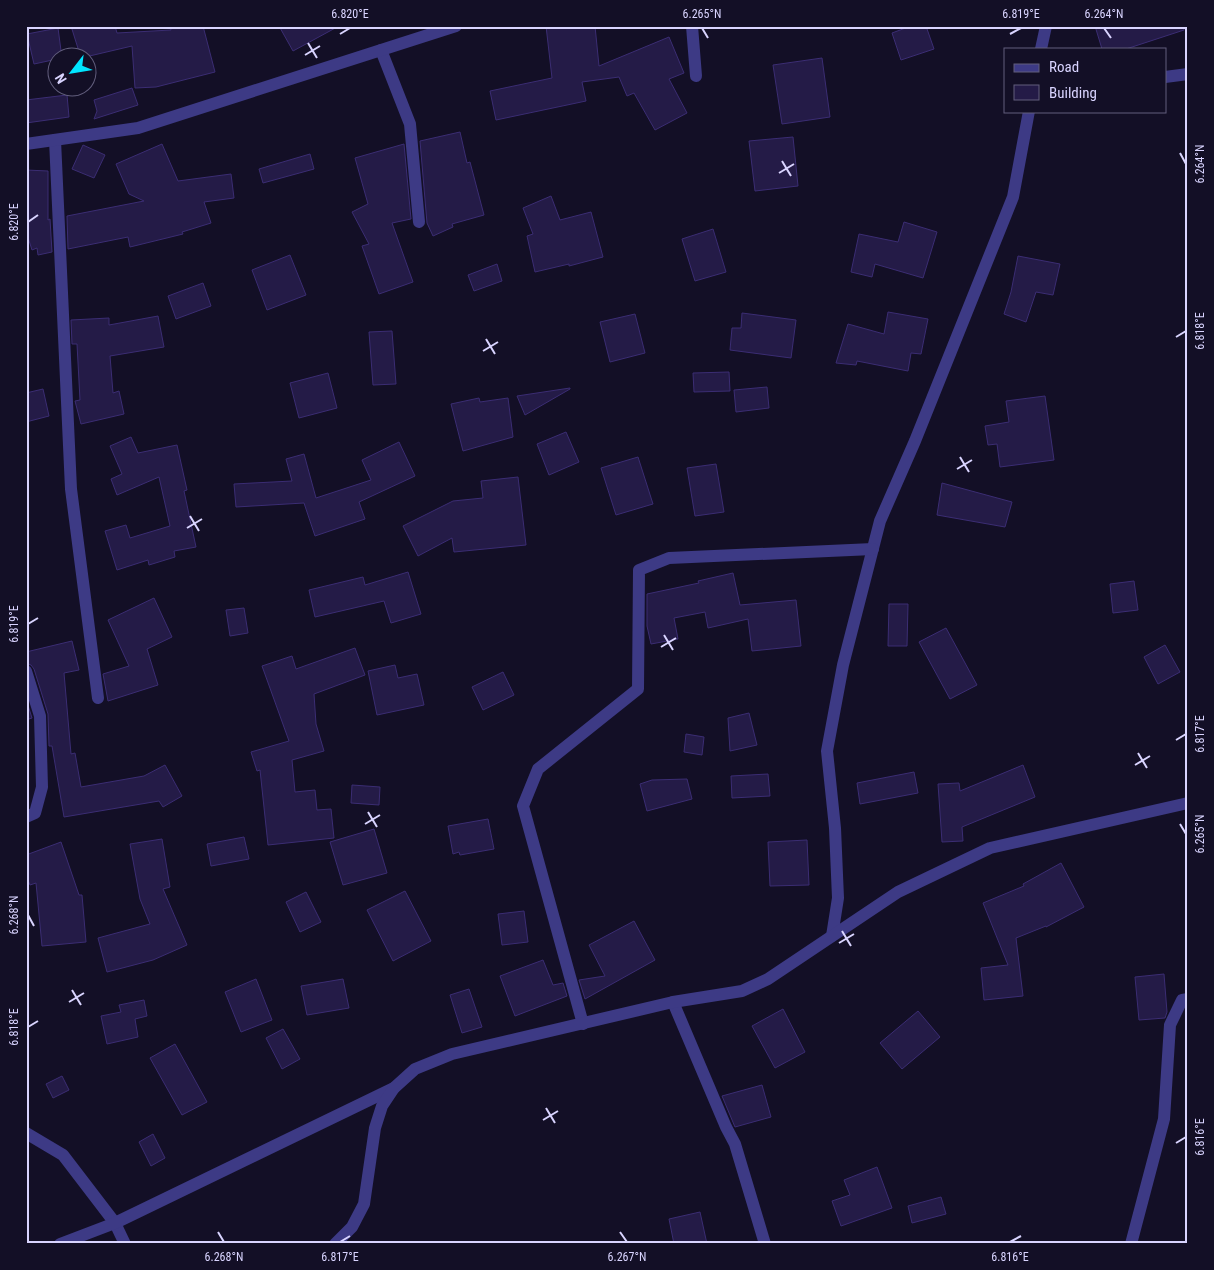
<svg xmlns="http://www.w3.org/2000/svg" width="1214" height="1270" font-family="'Roboto Condensed',sans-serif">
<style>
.building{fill:#241b47;stroke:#3b2d73}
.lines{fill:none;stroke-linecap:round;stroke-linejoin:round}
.street{stroke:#3d3a85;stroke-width:12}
.ticks{fill:none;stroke:#d9d4ff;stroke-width:2}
.neatline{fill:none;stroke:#d9d4ff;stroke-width:2}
.ticks-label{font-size:12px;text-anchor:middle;fill:#d9d4ff}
</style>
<rect width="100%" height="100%" fill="#130f26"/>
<g class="building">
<path d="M71 26H115L117 33 171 30 170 26H203L215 72 156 87 135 88 132 46 81 58Z"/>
<path d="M279 26H339L293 51Z"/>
<path d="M546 26H595L599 66 669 37 684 73 669 79 687 113 655 130 634 93 627 96 619 77 582 82 586 101 496 120 490 91 552 78Z"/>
<path d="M911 26H926L934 49 901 60 892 33Z"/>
<path d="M1095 26H1184V30L1126 49H1102Z"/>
<path d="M58 28 62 58 34 64 27 34Z"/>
<path d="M822 58 830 117 782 124 773 65Z"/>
<path d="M132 88 138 105 94 119 97 111 94 100Z"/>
<path d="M67 95 69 117 26 123V100Z"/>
<path d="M460 132 467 163 470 162 484 215 452 224 453 227 433 236 427 223 420 141Z"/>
<path d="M793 137 798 186 755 191 749 141Z"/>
<path d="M162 144 178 181 231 174 234 198 204 202 211 223 182 232 183 234 130 247 128 237 68 249 67 216 144 201 129 194 116 164Z"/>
<path d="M404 144 411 219 392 223 413 282 379 294 362 246 369 244 352 212 368 204 355 158Z"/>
<path d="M83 145 105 155 94 178 72 169Z"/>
<path d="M310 154 314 169 263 183 259 169Z"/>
<path d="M26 170 48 171V220L50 219 52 252 38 255 37 248 32 250 26 231Z"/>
<path d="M551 196 560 220 591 212 603 257 569 266V264L535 272 527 236 533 234 523 208Z"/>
<path d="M904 222 937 232 923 278 875 264 872 277 851 272 859 234 898 242Z"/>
<path d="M713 229 726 272 695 281 682 239Z"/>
<path d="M290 255 306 295 267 310 252 270Z"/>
<path d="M1018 256 1060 264 1053 295 1036 292 1026 322 1004 314 1011 292Z"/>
<path d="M497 264 502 281 474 291 468 275Z"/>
<path d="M203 283 211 306 176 319 168 296Z"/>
<path d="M888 312 928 319 921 354 911 353 908 371 857 361 856 365 836 363 848 324 884 334Z"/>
<path d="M742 313 796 320 791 358 730 350 732 328H741Z"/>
<path d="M635 314 645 353 610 362 600 322Z"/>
<path d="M158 316 164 347 110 356 113 393 119 391 124 414 81 424 75 401 80 400 77 344H72L71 320 109 318V325Z"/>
<path d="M392 331 396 384 373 385 369 332Z"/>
<path d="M729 372 730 391 694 392 693 373Z"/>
<path d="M328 373 337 408 299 418 290 383Z"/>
<path d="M767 387 769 408 736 412 734 390Z"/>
<path d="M570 388V389L525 415 517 396Z"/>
<path d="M43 389 49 416 26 422V393Z"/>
<path d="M1045 396 1054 460 1000 467 997 444 988 445 985 426 1009 422 1006 401Z"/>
<path d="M479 398 480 402 508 398 513 437 463 451 451 404Z"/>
<path d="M566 432 579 462 549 475 537 444Z"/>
<path d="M131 437 138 453 177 445 187 490 184 491 196 547 174 551 175 557 149 565 148 560 117 570 105 531 126 525 130 538 170 526 159 477 117 495 111 479 122 474 110 446Z"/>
<path d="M399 442 415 476 359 502 365 519 315 536 304 503 236 507 234 484 292 481 286 459 304 454 316 498 371 480 362 460Z"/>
<path d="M638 457 653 504 616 515 601 468Z"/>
<path d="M716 464 724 512 695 516 687 468Z"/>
<path d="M518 477 526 545 454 552 452 538 418 556 403 526 453 501 483 498 481 481Z"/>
<path d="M942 483 1012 502 1005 527 937 515Z"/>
<path d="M408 572 421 614 391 623 384 601 315 617 309 590 363 577 365 585Z"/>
<path d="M733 573 740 605 796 600 801 646 752 651 748 619 708 628 705 612 674 618 678 639 651 644 647 626V594L699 583 698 581Z"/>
<path d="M1134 581 1138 610 1113 613 1110 584Z"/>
<path d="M154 598 172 637 147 649 158 685 108 701 103 674 129 666 108 620Z"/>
<path d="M889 604H908L907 646H888Z"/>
<path d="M244 608 248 633 230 636 226 610Z"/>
<path d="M946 628 977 685 950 699 919 642Z"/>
<path d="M72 641 79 670 64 673 71 754 75 753 81 787 144 776 165 765 182 796 163 807 159 801 64 817 52 746H49L48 714 34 669 31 665 26 663V652Z"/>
<path d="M1165 645 1180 672 1158 684 1144 657Z"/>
<path d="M355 648 365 675 314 694 316 724 324 751 292 760 295 792 315 790 317 810 331 809 334 838 268 845 260 770 257 771 251 752 289 741 262 666 292 656 296 669Z"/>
<path d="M395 665 398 678 417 674 424 705 377 715 368 671Z"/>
<path d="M503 672 514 695 483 710 472 687Z"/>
<path d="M26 699 32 718 26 720Z"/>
<path d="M749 713 757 745 730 751 728 718Z"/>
<path d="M686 734 704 737 702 755 684 752Z"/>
<path d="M1023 765 1035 797 962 827 963 841 942 842 938 784 959 783 960 791Z"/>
<path d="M914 772 918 793 860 804 857 783Z"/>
<path d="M768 774 770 796 732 798 731 776Z"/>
<path d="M687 779 692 799 647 811 640 784 652 780Z"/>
<path d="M352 785 380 787 379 805 351 803Z"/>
<path d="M488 819 494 849 460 855 459 852 453 854 448 826Z"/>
<path d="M374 829 387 873 343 885 330 842Z"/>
<path d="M244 837 249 859 211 866 207 844Z"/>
<path d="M162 839 170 887 163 889 187 945 153 960 107 972 98 938 150 924 140 899 130 844Z"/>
<path d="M807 840 809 885 770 886 768 842Z"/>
<path d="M61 842 79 895H82L86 942 42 946 36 883 30 885 26 875V855Z"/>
<path d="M1061 863 1084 907 1046 927V926L1016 938 1023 996 984 1000 981 968 1008 965 983 903 1024 886 1023 884Z"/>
<path d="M405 891 431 941 393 961 367 910Z"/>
<path d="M306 892 321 922 300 932 286 902Z"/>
<path d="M524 911 528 942 502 945 498 914Z"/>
<path d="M634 921 655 960 585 999 579 980 605 976 589 945Z"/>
<path d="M543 960 553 985 563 983 567 996 515 1016 500 976Z"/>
<path d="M1164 974 1167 1012 1165 1018 1139 1020 1135 977Z"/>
<path d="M256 979 272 1020 241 1032 225 992Z"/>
<path d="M343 979 349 1008 307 1015 301 986Z"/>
<path d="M469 989 482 1027 462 1033 450 995Z"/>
<path d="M144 1000 147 1016 135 1019 138 1037 107 1044 101 1016 121 1012 119 1005Z"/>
<path d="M783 1009 805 1052 775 1068 752 1026Z"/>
<path d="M918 1011 940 1037 902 1069 880 1043Z"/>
<path d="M283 1029 300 1059 282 1069 266 1038Z"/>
<path d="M175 1044 207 1102 182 1115 150 1058Z"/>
<path d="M62 1076 69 1090 53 1098 46 1084Z"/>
<path d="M762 1085 771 1117 735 1127 722 1096Z"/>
<path d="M153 1134 165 1158 151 1166 139 1142Z"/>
<path d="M877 1167 892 1208 841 1226 832 1201 850 1195 844 1180Z"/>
<path d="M941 1197 946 1214 912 1223 908 1206Z"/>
<path d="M700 1212 707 1244H674L669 1219Z"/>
</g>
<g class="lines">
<g class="street">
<path d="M692 26 696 76"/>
<path d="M1041 49 1046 26"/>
<path d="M381 50 410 124 419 222"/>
<path d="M1165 77 1188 74"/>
<path d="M55 140 71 489 98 698"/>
<path d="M26 144 138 128 456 26"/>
<path d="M26 671 40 716 42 787 35 813 26 817"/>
<path d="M832 936 838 898 835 828 827 751 843 665 880 521 915 441 1013 197 1029 111"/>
<path d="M673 1002 726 1127 735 1144 765 1244"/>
<path d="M583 1024 523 806 538 769 638 689 639 570 669 558 873 549"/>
<path d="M26 1133 63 1155 115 1223 125 1244"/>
<path d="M60 1244 115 1223 394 1088"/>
<path d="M335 1244 352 1227 364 1204 375 1128 382 1106 394 1088 415 1069 452 1054 673 1002 742 991 768 979 898 892 990 848 1188 803"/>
<path d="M1131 1244 1164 1119 1170 1025 1182 1000 1188 999"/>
</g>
</g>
<path class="ticks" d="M702 28 708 38M1104 28 1111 38M340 34 350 28M1010 34 1021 28M308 43 317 58M305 55 320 46M1180 153 1186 164M782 161 791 176M779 173 794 164M28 222 38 215M1176 337 1186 331M486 339 495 354M483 351 498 342M960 457 969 472M957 469 972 460M190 516 199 531M187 528 202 519M28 624 38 618M664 635 673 650M661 647 676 638M1176 740 1186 734M1138 753 1147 768M1135 765 1150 756M368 812 377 827M365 824 380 815M1180 824 1186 834M28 915 34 926M842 931 851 946M839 943 854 934M72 990 81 1005M69 1002 84 993M28 1027 38 1021M546 1108 555 1123M543 1120 558 1111M1176 1143 1186 1137M218 1232 224 1242M620 1232 627 1242M340 1242 350 1236M1010 1242 1021 1236"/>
<rect width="1214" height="1270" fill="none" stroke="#130f26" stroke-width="55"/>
<rect x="1004" y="48" width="162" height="65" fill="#130f26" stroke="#625e7d"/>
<rect x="1014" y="64" width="25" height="8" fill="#3d3a85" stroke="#625e7d"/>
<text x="1049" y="72" font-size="15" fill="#d9d4ff">Road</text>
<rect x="1014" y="85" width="25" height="15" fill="#241b47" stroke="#625e7d"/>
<text x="1049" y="98" font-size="15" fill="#d9d4ff">Building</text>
<g transform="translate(72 72) rotate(239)"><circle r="24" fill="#130f26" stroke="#625e7d"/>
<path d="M0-4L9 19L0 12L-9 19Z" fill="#00e5ff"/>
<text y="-8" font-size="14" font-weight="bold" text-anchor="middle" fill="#d9d4ff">N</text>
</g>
<rect x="28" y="28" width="1158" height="1214" class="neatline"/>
<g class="ticks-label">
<text x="350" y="18">6.820°E</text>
<text x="702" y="18">6.265°N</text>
<text x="1021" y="18">6.819°E</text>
<text x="1104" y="18">6.264°N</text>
<text transform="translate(1200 164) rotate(-90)" y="4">6.264°N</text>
<text transform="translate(14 222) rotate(-90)" y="4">6.820°E</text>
<text transform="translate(1200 331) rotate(-90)" y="4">6.818°E</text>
<text transform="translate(14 624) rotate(-90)" y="4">6.819°E</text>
<text transform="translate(1200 734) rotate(-90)" y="4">6.817°E</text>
<text transform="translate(1200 834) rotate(-90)" y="4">6.265°N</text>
<text transform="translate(14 915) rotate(-90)" y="4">6.268°N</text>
<text transform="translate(14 1027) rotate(-90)" y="4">6.818°E</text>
<text transform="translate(1200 1137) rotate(-90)" y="4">6.816°E</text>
<text x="224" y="1261">6.268°N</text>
<text x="340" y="1261">6.817°E</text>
<text x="627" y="1261">6.267°N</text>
<text x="1010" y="1261">6.816°E</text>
</g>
</svg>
